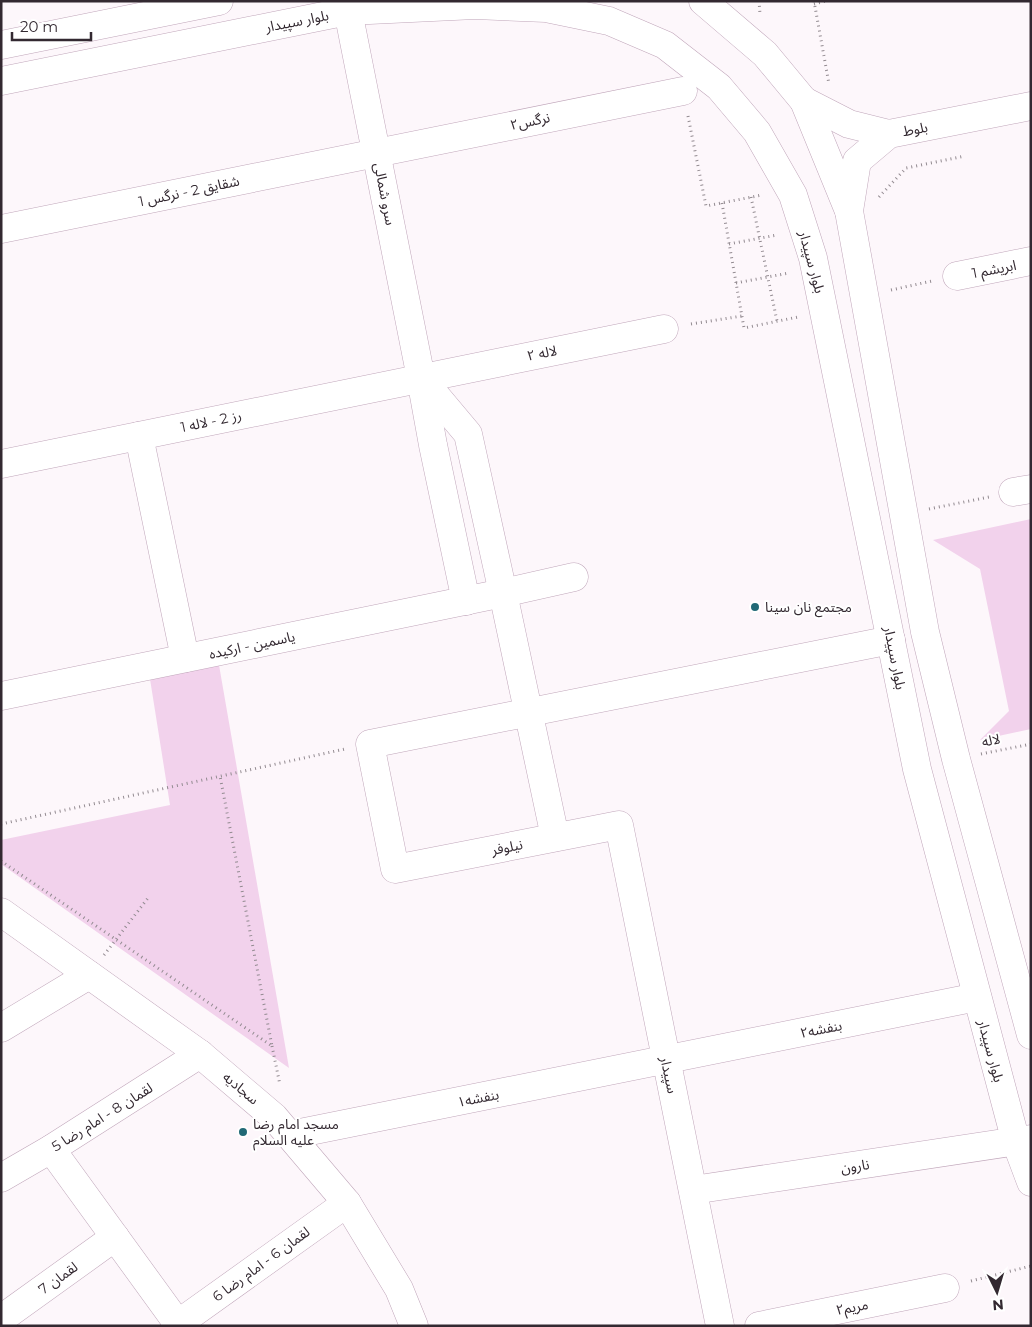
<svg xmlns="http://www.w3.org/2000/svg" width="1032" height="1327" font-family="Montserrat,'Noto Sans Arabic',sans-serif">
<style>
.green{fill:#f2d2ec}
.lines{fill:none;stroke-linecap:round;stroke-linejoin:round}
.street-casing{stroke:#c0a6ba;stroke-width:29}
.secondary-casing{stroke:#c0a6ba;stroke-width:29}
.path{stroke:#938b91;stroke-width:3;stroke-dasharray:1 4;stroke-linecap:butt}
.street{stroke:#fff;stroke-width:28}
.secondary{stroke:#fff;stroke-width:28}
.poi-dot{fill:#216976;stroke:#fff;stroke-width:2}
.labels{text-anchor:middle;stroke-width:4;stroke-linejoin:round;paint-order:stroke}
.street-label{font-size:14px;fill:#332931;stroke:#fff}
.poi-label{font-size:14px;fill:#332931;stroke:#fff;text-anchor:start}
</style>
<rect width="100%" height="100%" fill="#fdf7fb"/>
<g class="green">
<path d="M1031 519V729L980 740 1009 711 980 569 933 540Z"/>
<path d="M219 665 289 1068 1 864V840L170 805 150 679Z"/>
</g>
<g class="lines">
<g class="street-casing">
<g id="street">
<path d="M348 11 421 378 468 434 503 593 555 837"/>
<path d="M804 101 849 124 889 134"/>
<path d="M849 211 857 161 889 134 1031 106"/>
<path d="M1 229 683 91"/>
<path d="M957 276 1031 261"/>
<path d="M421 379 433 445 466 601"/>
<path d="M139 436 185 658"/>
<path d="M1 464 664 329"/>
<path d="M1013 492 1031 489"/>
<path d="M1 696 503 593 574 577"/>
<path d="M1 912 200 1054 274 1117 347 1203 399 1289 414 1326"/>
<path d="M1 1028 89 975"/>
<path d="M290 1135 977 997"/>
<path d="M51 1149 178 1324"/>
<path d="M1 1178 51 1149 200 1054"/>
<path d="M693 1190 1031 1139"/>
<path d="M1 1319 115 1237"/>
<path d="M175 1326 347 1203"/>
<path d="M720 1326 619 825 395 869 370 744 891 640"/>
<path d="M759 1326 945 1288"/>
</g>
</g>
<g class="secondary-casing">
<g id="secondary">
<path d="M703 1 765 54 804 101 849 211 925 632 956 759 1031 1035"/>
<path d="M1 45 219 1"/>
<path d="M1 81 348 11 475 5 546 8 609 21 665 45 719 87 757 132 793 195 813 258 917 769 1016 1142 1031 1182"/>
</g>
</g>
<g class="path">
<path d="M759 1 760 14"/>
<path d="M814 1 829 84"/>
<path d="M814 4 826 1"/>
<path d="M688 116 706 206 762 195"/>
<path d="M751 197 777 321"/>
<path d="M879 197 906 168 965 156"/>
<path d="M722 203 744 328 798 317"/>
<path d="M729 244 777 235"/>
<path d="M736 283 789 273"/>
<path d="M891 290 932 281"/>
<path d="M691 324 742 316"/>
<path d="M929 509 989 497"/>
<path d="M981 754 1031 744"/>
<path d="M1 824 345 749"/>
<path d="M1 861 272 1046 220 776"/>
<path d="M104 955 148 898"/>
<path d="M272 1046 280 1085"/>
<path d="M971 1281 1031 1266"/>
</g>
<use href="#street" class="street"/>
<use href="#secondary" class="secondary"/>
</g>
<g class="poi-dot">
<circle cx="755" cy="607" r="5"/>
<circle cx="243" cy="1132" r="5"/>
</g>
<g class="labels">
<g class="street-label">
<text transform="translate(297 21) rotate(-11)" y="5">بلوار سپیدار</text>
<text transform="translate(530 121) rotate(-12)" y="5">نرگس۲</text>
<text transform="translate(915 129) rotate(-11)" y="5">بلوط</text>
<text transform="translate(189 191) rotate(-12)" y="5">شقایق 2 - نرگس 1</text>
<text transform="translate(385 194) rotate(79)" y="5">سرو شمالی</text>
<text transform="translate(812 262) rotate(75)" y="5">بلوار سپیدار</text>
<text transform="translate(994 269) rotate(-11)" y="5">ابریشم 1</text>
<text transform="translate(542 353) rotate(-11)" y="5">لاله ۲</text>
<text transform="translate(211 421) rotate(-12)" y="5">رز 2 - لاله 1</text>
<text transform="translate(252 645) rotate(-12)" y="5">یاسمین - ارکیده</text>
<text transform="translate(895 658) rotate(79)" y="5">بلوار سپیدار</text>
<text transform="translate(991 740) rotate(-11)" y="5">لاله</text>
<text transform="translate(507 847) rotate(-11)" y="5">نیلوفر</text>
<text transform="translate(821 1029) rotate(-11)" y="5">بنفشه۲</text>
<text transform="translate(991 1051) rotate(75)" y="5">بلوار سپیدار</text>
<text transform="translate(669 1075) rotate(78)" y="5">سپیدار</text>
<text transform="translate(241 1088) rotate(40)" y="5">سجادیه</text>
<text transform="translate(478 1098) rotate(-11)" y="5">بنفشه۱</text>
<text transform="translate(102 1117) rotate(-32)" y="5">لقمان 8 - امام رضا 5</text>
<text transform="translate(855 1166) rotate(-8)" y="5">نارون</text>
<text transform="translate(261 1264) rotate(-36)" y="5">لقمان 6 - امام رضا 6</text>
<text transform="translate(58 1278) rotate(-36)" y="5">لقمان 7</text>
<text transform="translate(852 1307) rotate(-11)" y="5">مریم۲</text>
</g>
<g class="poi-label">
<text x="765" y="612">مجتمع نان سینا</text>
<text x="253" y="1129">مسجد امام رضا<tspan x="253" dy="16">علیه السلام</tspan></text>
</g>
</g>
<rect width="1032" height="1327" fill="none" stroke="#332931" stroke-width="5"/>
<g transform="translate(997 1292) rotate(175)" stroke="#ffffff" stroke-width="4" paint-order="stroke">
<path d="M0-4L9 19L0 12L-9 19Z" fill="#332931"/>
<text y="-8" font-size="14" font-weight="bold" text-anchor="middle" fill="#332931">N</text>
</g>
<path d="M12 32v8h79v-8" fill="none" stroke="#332931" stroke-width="2.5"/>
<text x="20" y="32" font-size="15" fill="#332931" stroke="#ffffff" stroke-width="4" paint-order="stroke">20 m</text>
</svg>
